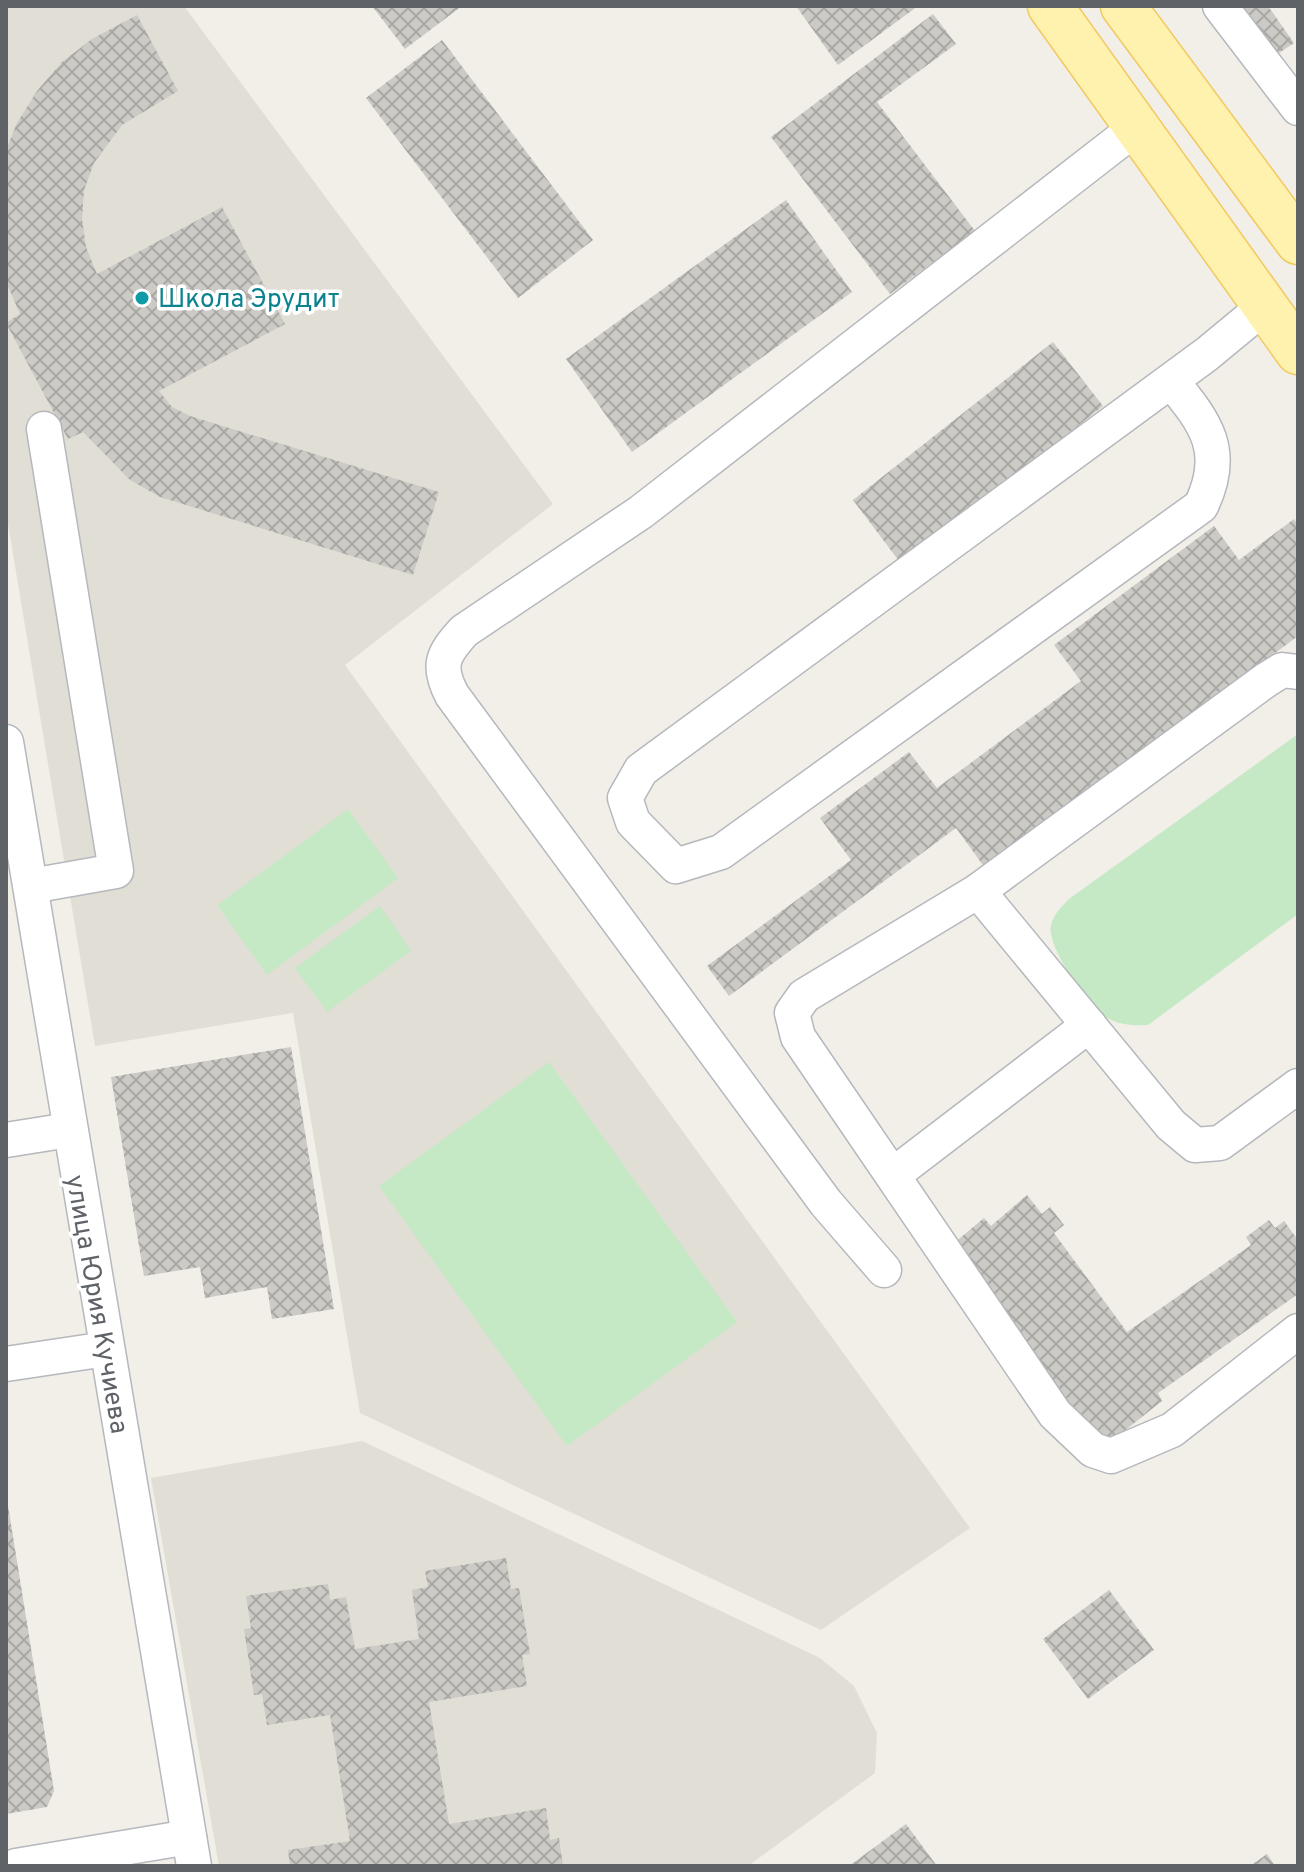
<svg xmlns="http://www.w3.org/2000/svg" width="1304" height="1872" font-family="Overpass,sans-serif">
<style>
.education{fill:#e1ded6}
.grass{fill:#c5e8c5}
.building{fill:url(#building-cross-hatch)}
.lines{fill:none;stroke-linecap:round;stroke-linejoin:round}
.minor-casing{stroke:#b5b8bc;stroke-width:37}
.major-casing{stroke:#f2c960;stroke-width:47}
.minor{stroke:#fff;stroke-width:34}
.major{stroke:#fff2af;stroke-width:44}
.culture-dot{fill:#0f9aa8;stroke:#fff;stroke-width:3}
.labels{text-anchor:middle;stroke-width:7;stroke-linejoin:round;paint-order:stroke}
.culture-label{font-size:26px;fill:#0d838f;stroke:#fff;text-anchor:start}
.street-label{font-size:26px;fill:#5f6368;stroke:#fff}
</style>
<defs>
<pattern id="building-cross-hatch" width="8" height="8" patternUnits="userSpaceOnUse" patternTransform="scale(2)"><rect width="8" height="8" fill="#cccac5"/><path d="M0 0l8 8M0 8l8-8" fill="none" stroke="#a9a8a4"/></pattern>
</defs>
<rect width="100%" height="100%" fill="#f1efe8"/>
<g class="education">
<path d="M6 6H184L553 504 345 665 970 1528 821 1630 360 1413 293 1013 95 1046 6 512Z"/>
<path d="M362 1441 820 1658 854 1686 877 1733 875 1773 748 1866H219L151 1478Z"/>
</g>
<g class="grass">
<path d="M1298 734V914L1148 1025C1134 1026 1117 1025 1104 1016 1087 1004 1046 946 1051 925 1054 914 1061 907 1069 899Z"/>
<path d="M348 809 398 878 267 975 217 905Z"/>
<path d="M380 906 411 951 327 1012 295 968Z"/>
<path d="M549 1062 737 1322 567 1446 379 1186Z"/>
</g>
<g class="building">
<path d="M372 6H462L405 49Z"/>
<path d="M796 6H918L838 65Z"/>
<path d="M1235 6H1268L1294 43 1270 59Z"/>
<path d="M933 14 956 44 877 102 975 231 890 294 771 137Z"/>
<path d="M137 15 178 91 122 125 94 163 84 190 82 219 86 247 97 274 222 207 285 324 159 391 172 407 190 416 439 492 413 575 160 497 130 480 83 432 68 439 6 323 20 314 6 282V150L17 123 37 91 62 62 92 39Z"/>
<path d="M442 40 593 240 518 298 366 98Z"/>
<path d="M786 200 852 292 632 452 566 359Z"/>
<path d="M1053 342 1103 406 902 565 853 500Z"/>
<path d="M1294 519 1298 525V636L985 868 956 828 729 996 707 966 851 860 820 818 909 752 937 788 1081 681 1054 645 1214 526 1239 560Z"/>
<path d="M291 1047 334 1309 272 1319 267 1287 205 1298 200 1267 144 1276 111 1077Z"/>
<path d="M1027 1195 1042 1214 1050 1207 1064 1225 1054 1233 1127 1332 1251 1245 1246 1237 1269 1220 1275 1228 1284 1221 1298 1240V1294L1158 1393 1162 1401 1099 1451 954 1243 984 1218 991 1226Z"/>
<path d="M6 1493 54 1791 47 1807 6 1814Z"/>
<path d="M506 1558 511 1589 519 1588 530 1654 522 1655 527 1686 429 1702 449 1824 546 1808 550 1840 559 1838 563 1866H290L288 1850 350 1841 330 1715 267 1725 262 1694 254 1695 244 1629 251 1628 246 1596 328 1584 330 1600 346 1597 355 1649 419 1639 412 1590 428 1587 425 1571Z"/>
<path d="M1109 1590 1154 1650 1088 1699 1043 1639Z"/>
<path d="M906 1824 937 1866H849Z"/>
<path d="M1267 1854 1275 1866H1250Z"/>
</g>
<g class="lines">
<g class="minor-casing">
<g id="minor">
<path d="M1220 6 1298 108"/>
<path d="M1171 381C1207 424 1227 452 1201 506L721 852 676 866 633 822 625 798 641 770 1207 354 1265 306"/>
<path d="M1298 672 1282 670 1266 680 978 891 804 996 792 1013 798 1037 1055 1414 1093 1450 1111 1456 1172 1430 1298 1331"/>
<path d="M6 742 194 1866"/>
<path d="M31 886 116 871 44 429"/>
<path d="M978 891 1171 1125 1195 1145 1220 1143 1298 1086"/>
<path d="M6 1140 69 1130"/>
<path d="M893 1175 1089 1025"/>
<path d="M884 1270 826 1203 452 695C437 666 442 655 464 631L641 512 1137 127"/>
<path d="M6 1364 106 1349"/>
<path d="M16 1866 189 1837"/>
</g>
</g>
<g class="major-casing">
<g id="major">
<path d="M1050 6 1298 352"/>
<path d="M1123 6 1298 242"/>
</g>
</g>
<use href="#minor" class="minor"/>
<use href="#major" class="major"/>
</g>
<circle class="culture-dot" cx="142" cy="298" r="8"/>
<g class="labels">
<g class="culture-label">
<text x="158" y="307">Школа Эрудит</text>
</g>
<g class="street-label">
<text transform="translate(98 1304) rotate(80)" y="9">улица Юрия Кучиева</text>
</g>
</g>
<rect width="1304" height="1872" fill="none" stroke="#5f6368" stroke-width="16"/>
</svg>
